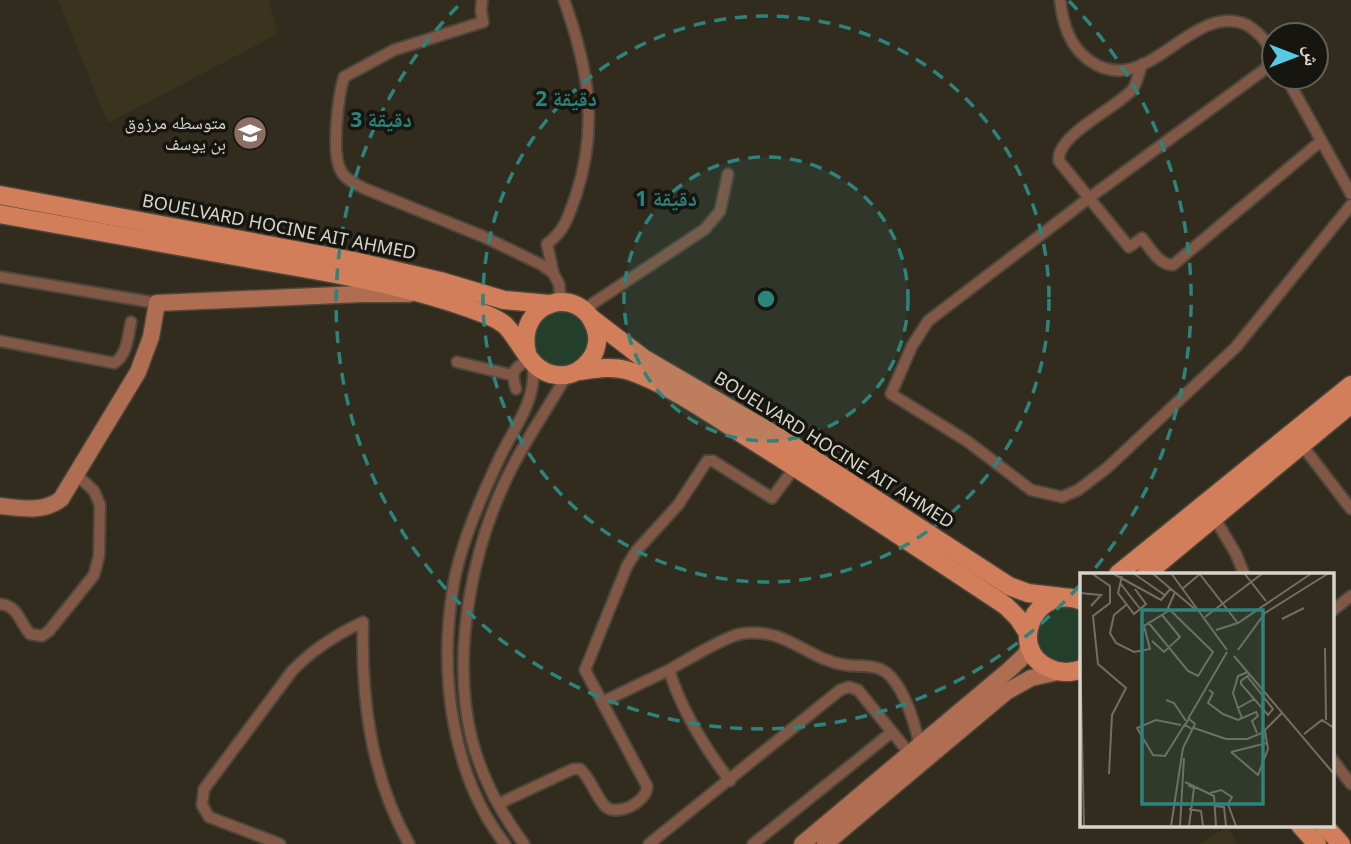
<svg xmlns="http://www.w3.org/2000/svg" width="1351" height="844" font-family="'Noto Sans','Noto Naskh Arabic',sans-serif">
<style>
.built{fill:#3a331e}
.green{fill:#233f2b}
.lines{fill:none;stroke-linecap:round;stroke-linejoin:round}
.street-casing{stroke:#4c473a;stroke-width:14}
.secondary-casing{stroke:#4c473a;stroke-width:19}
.primary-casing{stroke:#4c473a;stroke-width:21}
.street{stroke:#815745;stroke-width:10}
.secondary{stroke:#af6d51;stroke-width:16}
.primary{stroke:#d37e5a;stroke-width:18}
.ring{fill:none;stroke:#2d847c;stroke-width:3.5;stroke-dasharray:12 9}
.labels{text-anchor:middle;stroke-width:7;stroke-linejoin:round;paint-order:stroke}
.poi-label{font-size:18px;fill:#d7d4cb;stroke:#17150f;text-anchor:end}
.street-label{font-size:18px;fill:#d7d4cb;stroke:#17150f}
.inset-road{fill:none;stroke:#746f63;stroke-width:2}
.view{fill:#2d847c;fill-opacity:0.15;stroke:#2d847c;stroke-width:3.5}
.inset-edge{fill:none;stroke:#d7d4cb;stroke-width:3.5}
.centre{fill:#2d847c;stroke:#17150f;stroke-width:3.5}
.ring-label{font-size:21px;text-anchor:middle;font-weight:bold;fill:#2d847c;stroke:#17150f;stroke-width:7;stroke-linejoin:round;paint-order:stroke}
</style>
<rect width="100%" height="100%" fill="#322c1e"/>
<g class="built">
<path d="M58 0H269L278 34 108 123Z"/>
<path d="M1228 827 1237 844H1198Z"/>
</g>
<g class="green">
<circle cx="561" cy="339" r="28"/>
<path d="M1063 606 1081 612V659L1072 664 1051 662 1037 647 1036 626 1049 610Z"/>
</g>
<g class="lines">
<g class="street-casing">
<g id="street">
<path d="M482 0 481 11 483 22 394 50 344 77C338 96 331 154 341 171 345 179 356 184 363 188L482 236 542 265 553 273 559 284 561 302"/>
<path d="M1060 0C1063 24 1069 46 1090 61 1148 101 1191 0 1247 25 1257 31 1267 42 1273 53"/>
<path d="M1269 47 1272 64 1089 198 928 321 912 346 891 394 967 441 1031 490 1062 497 1078 490 1107 468 1236 347 1351 205"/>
<path d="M1142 64C1139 72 1137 84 1132 90 1116 108 1055 136 1059 161L1129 247 1142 238C1150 248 1159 265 1173 265L1321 141"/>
<path d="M1286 77 1351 194"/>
<path d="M553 272 547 244C566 229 568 217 576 195 599 125 588 67 564 0"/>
<path d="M0 277 157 303"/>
<path d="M583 310 705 229 720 211 728 174"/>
<path d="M0 341 114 363C127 356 128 336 131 322"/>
<path d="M457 362 512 375"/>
<path d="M516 389C510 369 515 369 530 358"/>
<path d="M1301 444 1351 509"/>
<path d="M1214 517 1236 554 1244 574"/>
<path d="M0 604C19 606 19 622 30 634L42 636 49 631 94 575 99 556 100 505 94 491 76 474"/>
<path d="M1332 611 1351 596"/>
<path d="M669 670C685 661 724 637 740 634 786 626 807 660 846 665 861 667 879 663 891 677 907 695 914 723 920 745"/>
<path d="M602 702 669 670C681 709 705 748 730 781"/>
<path d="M1332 759 1351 784"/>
<path d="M498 804 573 769H580C591 779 595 795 605 806 617 818 648 801 647 786L585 670 627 566 637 550 678 505 707 461H713L772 498 795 467"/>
<path d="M280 844 209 817 202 805 204 789 292 671C313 649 335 635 363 622 361 700 371 776 409 844"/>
<path d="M505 844C451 775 439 673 453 588 458 555 471 522 484 492 490 479 496 465 502 453 518 421 536 401 533 364"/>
<path d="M524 844C500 812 482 778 472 740 450 652 473 540 515 462 531 432 550 404 567 375"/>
<path d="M649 844 840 690 849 687 858 690 910 754"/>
<path d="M753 844 892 732"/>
</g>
</g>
<g class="secondary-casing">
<g id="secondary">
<path d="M0 506C21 508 43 513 61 499L138 372 151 337 157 303 361 294H409"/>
<path d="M802 844 1009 670 1025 655 1029 646"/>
<path d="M825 844 1006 692 1031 678 1058 672"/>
</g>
</g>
<g class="primary-casing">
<g id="primary">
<path d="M0 195 354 261 440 281 504 300 549 304"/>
<path d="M0 214C82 229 163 243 245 258 323 271 409 285 482 313 490 316 499 320 505 325 522 342 530 373 557 375 583 378 604 351 595 327 579 283 515 301 527 353"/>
<path d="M591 318 643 358 792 445 1009 586 1028 593 1062 597"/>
<path d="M579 371C595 369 611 366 626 370 665 382 713 415 747 437 835 492 920 549 1006 606L1018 618 1028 633"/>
<path d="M1118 574 1351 385"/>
<path d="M1146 574 1351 404"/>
<path d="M1082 601C1035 582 1006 649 1049 668 1059 673 1071 673 1082 669"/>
<path d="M1300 825 1317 844"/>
<path d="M1324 825 1341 844"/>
</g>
</g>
<use href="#street" class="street"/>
<use href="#secondary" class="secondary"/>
<use href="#primary" class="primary"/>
</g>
<circle cx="766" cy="299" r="142" fill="#2d847c" fill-opacity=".12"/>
<g class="ring">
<circle cx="766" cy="299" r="142"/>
<circle cx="766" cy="299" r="283"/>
<path d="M1079 586A425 425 0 1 1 463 1M1069 1A425 425 0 0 1 1092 572"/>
</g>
<defs>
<g id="school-disc" transform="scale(1.75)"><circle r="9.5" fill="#8d6e63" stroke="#17150f"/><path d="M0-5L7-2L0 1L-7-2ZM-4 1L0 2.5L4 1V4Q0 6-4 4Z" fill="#fff"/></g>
</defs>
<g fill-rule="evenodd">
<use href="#school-disc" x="250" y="133"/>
</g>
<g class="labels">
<g class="poi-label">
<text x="226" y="129">متوسطه مرزوق<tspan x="226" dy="21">بن يوسف</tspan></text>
</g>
<g class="street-label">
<text transform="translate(279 227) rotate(11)" y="6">BOUELVARD HOCINE AIT AHMED</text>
<text transform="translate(834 450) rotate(32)" y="6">BOUELVARD HOCINE AIT AHMED</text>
</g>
</g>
<g transform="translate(1080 573)">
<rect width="254" height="254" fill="#322c1e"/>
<path class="inset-road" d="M11 0 30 13V30L13 43 18 91 46 115 32 142 29 201M32 0 81 27 91 15M53 0 86 23M72 0 116 37M91 0 147 77M119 0 157 49M164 0 186 28M42 3 38 20 54 41 66 31 55 16M40 10 61 37M102 16 120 1M0 20 21 22 11 33M46 32 34 42 30 60 36 70 54 79 70 76 64 53 90 37M125 44 183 0M202 46 224 35M68 49 108 98 118 103 133 79 88 35 95 19M136 57 158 50 232 0M72 68 84 79 100 64 82 42M0 74 4 253M245 75 246 147M158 77 185 40 249 0M154 83 254 201M167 103 193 136 188 142 161 111V108L170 101M129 117 133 120 128 130 143 141 158 147 176 139 178 143 172 148 177 160M86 127 94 130 106 148M158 135 153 120 158 103 168 99M162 145 158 135 174 126M108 146 147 79M101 152 76 147 57 155 73 182 85 183 105 151M114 155 146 166H167L182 160 202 140M224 161 242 147 254 155M151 179 178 202 188 176 185 158M151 179 187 170M105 209 134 223 136 253M108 212 114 215 109 253M130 220 141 217 152 224 148 231 156 253M134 233 144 234 146 253M109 236 121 238 123 253M91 253 103 175 115 151 109 146 105 152 112 156M100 253 104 185"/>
<path class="view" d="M62 37H183V231H62Z"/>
<rect width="254" height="254" class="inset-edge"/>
</g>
<circle cx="766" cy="299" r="10" class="centre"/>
<g class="ring-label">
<text x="566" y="106">2 دقيقة</text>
<text x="381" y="127">3 دقيقة</text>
<text x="666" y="206">1 دقيقة</text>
</g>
<g transform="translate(1295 56) rotate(90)"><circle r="33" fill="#17150f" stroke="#64615a" stroke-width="2"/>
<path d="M0-5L12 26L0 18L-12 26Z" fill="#58c9e3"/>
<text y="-10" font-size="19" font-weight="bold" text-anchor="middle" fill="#d7d4cb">ش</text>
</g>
</svg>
